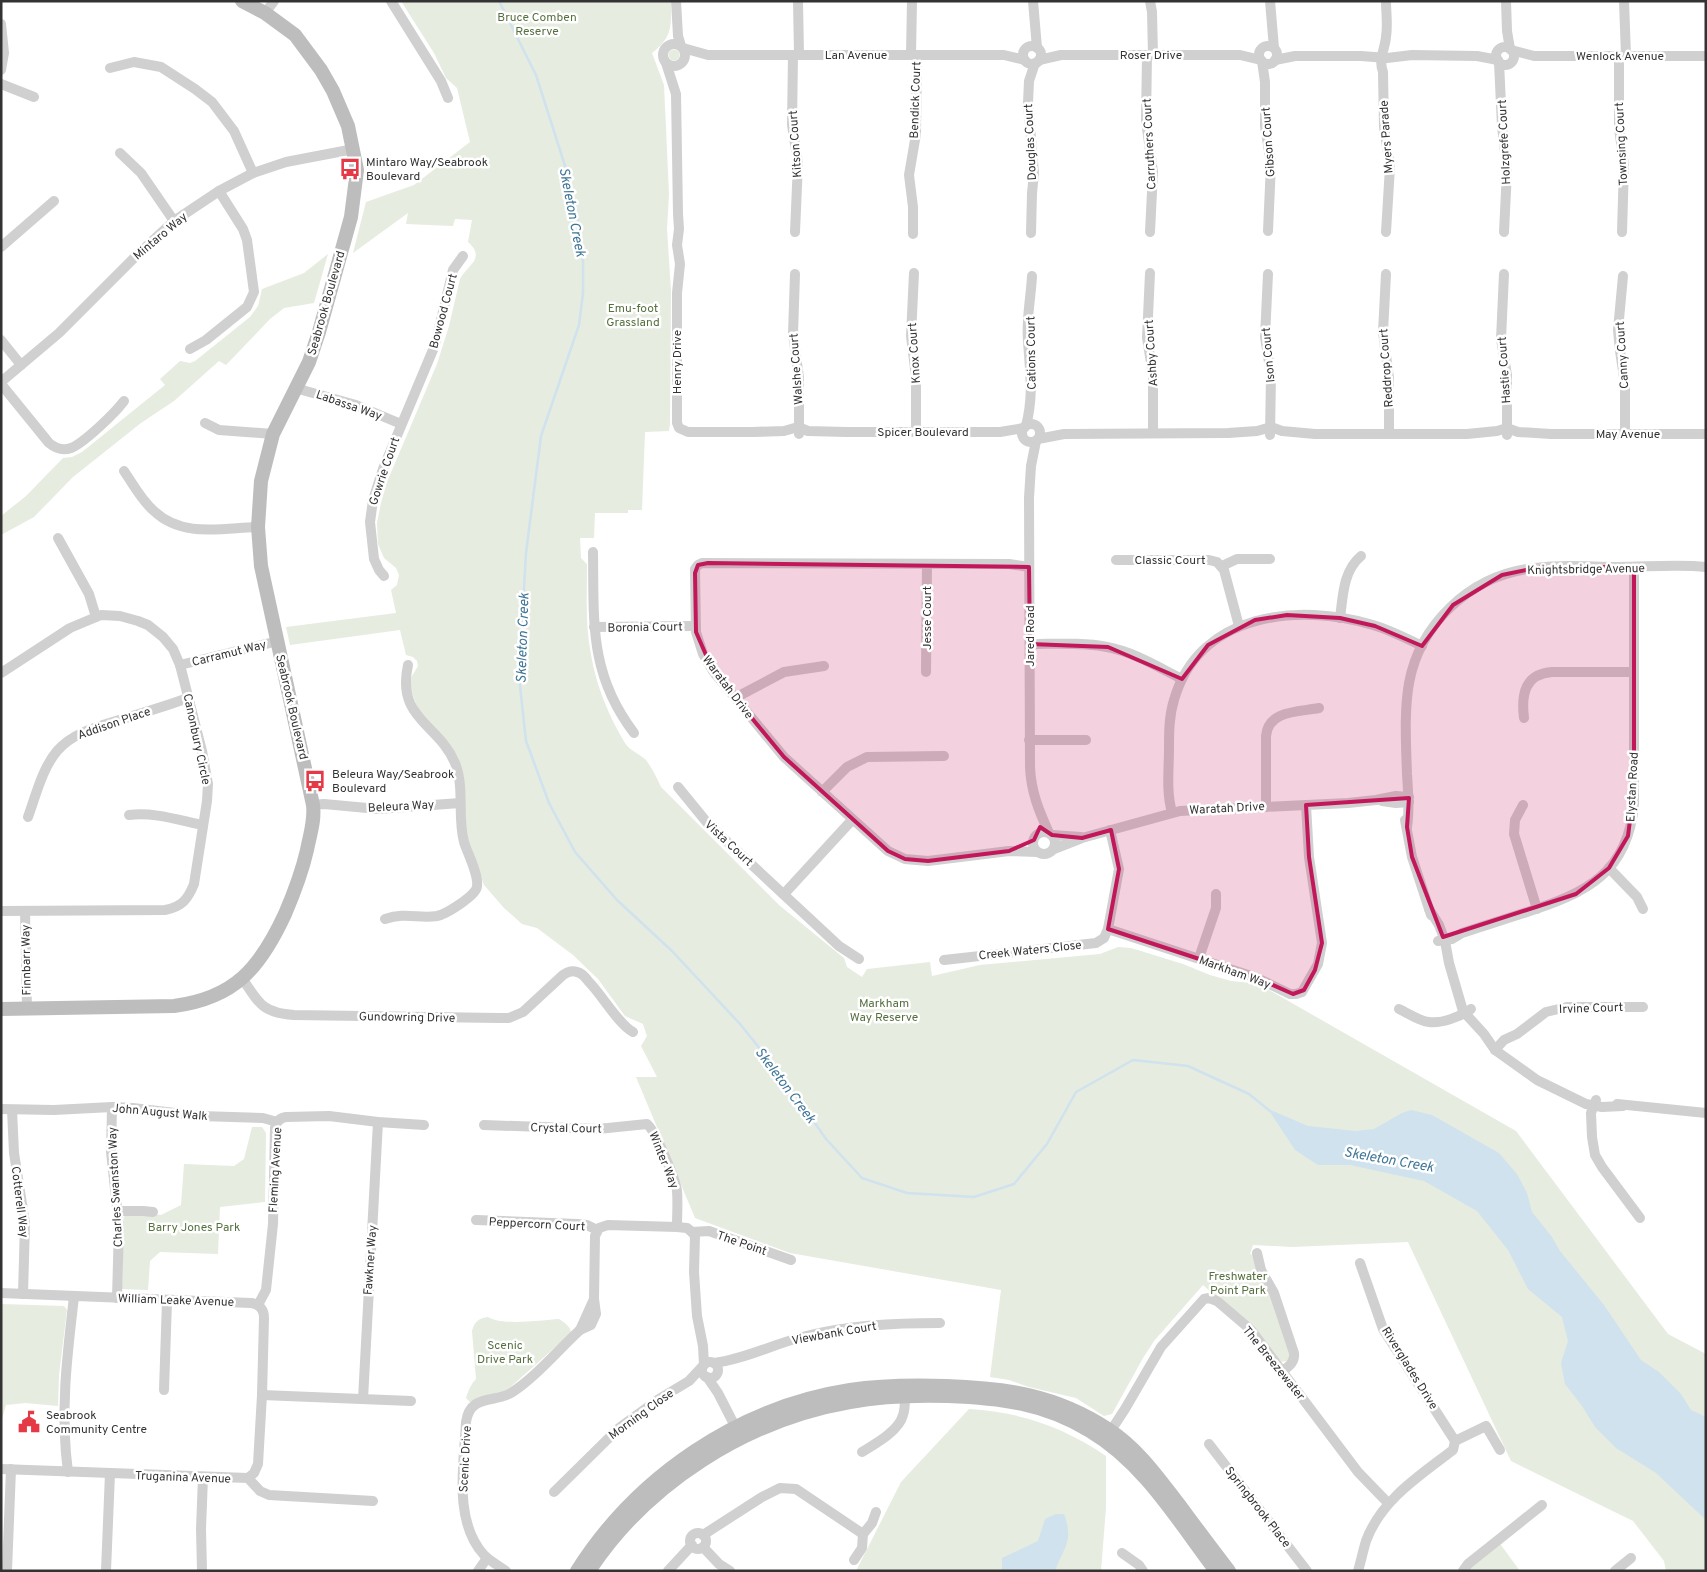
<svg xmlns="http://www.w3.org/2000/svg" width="1707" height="1572" font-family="Overpass,sans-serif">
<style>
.green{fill:#e6ecdf}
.water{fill:#cfe2ee}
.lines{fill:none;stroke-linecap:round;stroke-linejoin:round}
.stream{stroke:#cfe2ee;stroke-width:2.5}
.street{stroke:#d0d0d0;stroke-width:10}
.secondary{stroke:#bdbdbd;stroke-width:14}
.marked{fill:#c2185b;fill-opacity:0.2;stroke:#c2185b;stroke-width:4;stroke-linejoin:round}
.labels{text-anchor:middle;stroke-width:5;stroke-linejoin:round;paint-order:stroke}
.park-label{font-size:12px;fill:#56703f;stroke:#fff}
.street-label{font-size:12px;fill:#333;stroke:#fff}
.poi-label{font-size:12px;fill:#333;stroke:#fff;text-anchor:start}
.water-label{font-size:14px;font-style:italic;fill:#3f7597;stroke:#fff}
</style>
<rect width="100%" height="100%" fill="#fff"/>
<g class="green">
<path d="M401 1H671C671 26 673 37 652 53L664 85 669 194 667 229 671 291 670 424 669 431 645 432 642 510H628V513H595L594 538H580L581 558 587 564C587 594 585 625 591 655 596 685 609 717 625 743 630 751 640 754 646 760 652 768 657 778 661 787L779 905 844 958 847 967 862 977 867 969 930 962 932 976 980 965 1100 954 1118 947 1131 948 1183 964 1210 975 1231 981 1251 983 1269 990 1516 1131 1668 1334 1706 1354V1571H1666L1664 1561 1633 1521 1511 1461 1408 1242 1292 1247 1253 1245 1250 1254 1253 1255 1273 1301 1291 1354 1288 1361 1279 1362 1252 1329 1203 1285 1154 1341 1143 1358 1112 1414 1104 1416 1076 1398 1029 1387 1009 1380 990 1377 1001 1290 790 1253 695 1218 636 1077H657L641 1046 647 1036 643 1024 625 1016 598 979 573 955 537 928 522 924 504 908 484 885 467 838 463 783 419 711 410 688 412 676 418 666 417 661 413 657 406 655 400 630 290 645 286 627 396 613 391 590 397 585 399 575 396 568 384 558 378 544 377 523 381 503 387 482 437 364 449 326 460 279C466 266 487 259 468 242L472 220 455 219 453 226 406 224 408 213 353 253 366 202 414 185 470 142 457 88 446 78 434 53Z"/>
<circle cx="674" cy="55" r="5.5"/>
<path d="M328 254 314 303 284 308 270 319 226 365 219 361 174 401 141 423 73 477 34 517 1 535V516L26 496 63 458 72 457 82 452 165 385 160 379 180 361 190 363 195 361 250 317 258 306 262 289 304 273Z"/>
<path d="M252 1127H262L266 1133 265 1202 220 1207 218 1254 160 1252 150 1261 148 1290 122 1289 124 1215 144 1213 161 1215 181 1205 184 1164 234 1166 244 1159Z"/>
<path d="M1 1304 64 1306 67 1310 59 1375 58 1406 25 1403 6 1405 1 1422Z"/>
<path d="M488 1317C501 1326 542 1320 559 1319 565 1323 571 1327 571 1333L505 1392 470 1402 466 1398C468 1391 471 1384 476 1379L472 1331C474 1323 478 1318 488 1317Z"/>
<path d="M969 1409C1020 1412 1064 1427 1106 1456V1507L1101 1571H856L901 1482Z"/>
<path d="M1498 1541 1520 1571H1463Z"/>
</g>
<g class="water">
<path d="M1268 1109 1308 1126 1356 1131 1374 1129 1402 1113 1411 1110 1432 1115 1499 1153 1517 1174 1527 1193 1532 1212 1552 1237 1560 1251 1604 1305 1641 1360 1659 1372 1681 1394 1691 1410 1706 1417V1520L1656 1473 1616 1448 1595 1427 1582 1406 1565 1384 1561 1363 1568 1341 1562 1317 1528 1289 1508 1250 1477 1211 1424 1181 1350 1165H1318L1295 1150Z"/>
<path d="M1056 1514H1064C1074 1542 1064 1546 1055 1571H1002V1558L1038 1541 1045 1519Z"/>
</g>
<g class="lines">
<path class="stream" d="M499 1 536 75 567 172 577 214 583 261V293L579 325 541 436 526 553 519 677 526 741 549 803 575 852 617 900 672 951 740 1024 785 1080 826 1139 862 1178 907 1193 974 1197 1014 1184 1047 1144 1076 1092 1133 1060 1188 1066 1249 1094 1270 1111"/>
<g class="street">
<path d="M391 1 441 81 448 98"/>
<path d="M676 1 678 36 681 46"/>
<path d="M798 1 799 55"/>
<path d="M1033 1 1037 48"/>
<path d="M1150 1 1152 12 1153 55"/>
<path d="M1270 1 1274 48"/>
<path d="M1506 1 1507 31 1510 49"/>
<path d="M1624 1 1626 56"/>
<path d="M265 13 274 1"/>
<path d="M1 24 4 53 1 70"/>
<circle cx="674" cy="55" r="11"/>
<circle cx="1032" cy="55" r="9"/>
<circle cx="1268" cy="55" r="9"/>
<circle cx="1505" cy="56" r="9"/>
<path d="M683 48 708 55H1004L1025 60"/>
<path d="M1511 50 1534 56H1706"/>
<path d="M793 55 792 125 798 163 795 232"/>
<path d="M911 55 912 1"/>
<path d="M1147 55 1146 121 1153 172 1150 232"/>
<path d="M1619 56V128L1624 165 1622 232"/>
<path d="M1039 60 1061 55H1240L1261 60"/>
<path d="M1275 60 1295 56H1361L1387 58 1412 55 1477 56 1498 60"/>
<path d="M1262 61 1265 82V126L1271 164 1268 231"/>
<path d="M1499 62 1502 126 1507 171 1504 232"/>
<path d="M666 63 676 94 678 214 679 229 677 245 680 264 677 293V423L679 428 688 432H752L784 431 798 427 808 431 846 432H1000L1024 428"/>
<path d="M110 68 134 62 161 67 195 89 212 102 234 131 253 173"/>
<path d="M1 84 34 97"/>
<path d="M120 153 141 173 174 221"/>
<path d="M1386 232 1390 167 1384 127 1383 72C1378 59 1385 49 1386 37 1388 25 1386 13 1386 1"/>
<path d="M1031 233 1032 193 1034 173 1028 103 1029 81 1035 63"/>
<path d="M913 234V207L909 175 916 134 917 55"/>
<path d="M1 247 54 201"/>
<path d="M914 273 911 336 916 377V432"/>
<path d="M1150 273 1147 338 1153 375V433"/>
<path d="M795 274 793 334 799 378V434"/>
<path d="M1268 274 1265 337 1271 375 1270 435"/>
<path d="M1386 274 1383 332 1389 378V433"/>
<path d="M1504 274 1501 339 1507 375V435"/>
<path d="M1623 276 1618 330 1620 351 1625 384V434"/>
<path d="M1 340 21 365"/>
<path d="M190 349 206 340 247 307 254 292 247 240 243 229 219 191"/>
<path d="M1 382 59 333 133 259 174 221 219 191 253 173 286 162 354 149"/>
<path d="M1 384 49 443C55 448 63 451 71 448 84 443 115 413 124 401"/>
<path d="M295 388 356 405 401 424"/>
<path d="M205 423 219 430 273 434"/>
<circle cx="1031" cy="433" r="9"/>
<path d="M1026 426C1034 394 1030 373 1028 341 1026 320 1031 297 1032 276"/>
<path d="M1038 439 1064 434 1228 433 1257 431 1271 427 1282 431 1315 434H1467L1497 431 1507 428 1518 432 1551 434H1706"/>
<path d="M1036 441 1031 466 1029 498 1030 767C1031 792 1039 811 1049 833"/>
<path d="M124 471C133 484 141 500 154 511 182 538 222 528 258 527"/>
<path d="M58 538 89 594 96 617"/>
<path d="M593 552C594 622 589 674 634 733"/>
<path d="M1116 560H1209L1217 562 1224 570 1239 626"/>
<path d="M1222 566 1237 559H1270"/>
<path d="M1029 567 1009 564 702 563 698 565 695 569 696 632 703 654 713 671 784 757 888 851 905 859 928 861 1009 851 1037 852"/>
<path d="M384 576 379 570 374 559 370 522 373 500 383 469 435 345 453 270 463 256"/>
<path d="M1340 618C1343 596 1343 571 1361 556"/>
<path d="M594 627 695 626"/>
<path d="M1030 644C1055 644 1082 642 1107 647 1134 652 1158 667 1182 679"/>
<path d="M180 665 278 641"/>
<path d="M926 672 927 564"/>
<path d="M1 673 70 628 101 615 120 616 138 621 148 625 163 637 173 649 180 665 202 751 208 784 207 801 194 884C188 899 182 907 165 910L1 911"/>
<path d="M735 698 784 672 824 666"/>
<path d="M1524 718C1521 694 1525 674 1552 672H1634"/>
<path d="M1029 740H1086"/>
<path d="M678 787 709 825 839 946 859 959"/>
<path d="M822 792 847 767 867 757 944 756"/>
<path d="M1382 801 1396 803 1409 802"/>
<path d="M313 805 324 804 378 809 460 803"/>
<path d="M1523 805 1515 820 1514 834 1537 909"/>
<path d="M1266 807V736C1268 710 1299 712 1319 708"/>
<path d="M1172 812C1166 792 1169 769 1169 748 1169 732 1169 716 1174 700 1199 612 1299 603 1373 625 1390 630 1406 638 1422 646"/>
<path d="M129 815C154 812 178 820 203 825"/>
<path d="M28 817C36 795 42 769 57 751 75 730 105 725 129 717 149 711 169 705 188 698"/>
<path d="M1405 820 1412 857 1431 915"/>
<path d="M1407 827C1410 809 1408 792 1407 774 1406 744 1404 712 1409 683 1420 624 1469 578 1527 569 1557 564 1589 567 1618 567 1646 567 1678 564 1706 567"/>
<path d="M1110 830 1119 869 1108 929 1257 978 1290 994H1296L1302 992 1318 964 1322 943 1309 857 1306 805"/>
<circle cx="1044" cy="843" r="11"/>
<path d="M1052 835 1081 837"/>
<path d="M1054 849 1082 838 1180 811 1348 803 1376 800 1396 796 1409 797"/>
<path d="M1609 868 1637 897 1643 909"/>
<path d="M784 894 852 820"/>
<path d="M1429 909 1439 925 1445 941 1449 963 1463 1011 1484 1034 1495 1050 1537 1080 1586 1104 1602 1107 1623 1106"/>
<path d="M25 911 27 1009"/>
<path d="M385 919C406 912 419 919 437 916 447 914 469 899 475 891 483 882 467 853 464 842 457 816 465 788 455 763 439 724 396 719 408 665"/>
<path d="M1438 941 1452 939 1462 933C1483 926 1505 919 1527 912 1586 893 1628 873 1634 804V567"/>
<path d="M1199 958 1216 908V894"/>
<path d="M944 960 1096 943 1104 938 1108 929"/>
<path d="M242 978C259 1003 262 1013 294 1015L499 1018H509L523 1012 563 975C567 972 572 970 577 972 582 973 586 978 589 982 602 995 619 1025 633 1032"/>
<path d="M1399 1009C1408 1013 1419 1021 1429 1022 1441 1024 1462 1016 1471 1009"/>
<path d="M1495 1050 1504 1040 1517 1034 1546 1012 1567 1007H1643"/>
<path d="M1596 1100 1591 1113 1592 1137 1595 1155 1602 1167 1640 1218"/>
<path d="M1617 1104 1706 1113"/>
<path d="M112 1107 111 1152 119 1226 117 1298"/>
<path d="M1 1109 54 1110 112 1107 133 1108 200 1116 263 1118 277 1122"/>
<path d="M12 1110 14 1153 25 1223 23 1294"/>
<path d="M484 1125 598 1129 647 1124C655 1130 676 1180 677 1191 678 1203 677 1215 677 1227"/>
<path d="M119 1211H143L153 1212"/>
<path d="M476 1220 577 1224 587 1225 597 1230"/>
<path d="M692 1232 695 1236 694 1272 697 1316 703 1346 704 1365"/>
<path d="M692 1232 709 1231 791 1260"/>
<path d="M1257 1253 1261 1270 1274 1293 1294 1353C1295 1362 1289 1366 1283 1371"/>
<path d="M1 1293 251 1303C260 1304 264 1310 264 1318L262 1395"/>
<path d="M258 1305 266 1290 273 1224 275 1128C276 1121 280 1118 286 1117L329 1116 378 1122 424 1125"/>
<path d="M580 1330 594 1299"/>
<circle cx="710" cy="1370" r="8"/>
<path d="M714 1363C742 1360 774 1344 802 1337 848 1325 894 1323 940 1323"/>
<path d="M707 1377 718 1393 739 1434"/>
<path d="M164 1390 167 1301"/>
<path d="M363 1399 378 1122"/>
<path d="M1108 1435 1125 1409 1161 1347 1204 1299 1209 1298 1217 1301 1251 1330 1358 1472 1388 1503"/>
<path d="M1455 1441 1486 1426 1500 1450"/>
<path d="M1209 1444 1307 1571"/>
<path d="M862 1452C875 1444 899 1431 903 1415 905 1410 905 1402 905 1396"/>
<path d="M1 1469 248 1478 254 1473 258 1464 262 1395 411 1401"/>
<path d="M68 1472C60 1413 67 1356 74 1297"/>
<path d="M248 1478 260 1491 269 1495 373 1501"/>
<path d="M554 1492 619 1428 659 1399 689 1381 702 1367"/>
<circle cx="698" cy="1541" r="8"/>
<path d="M703 1535 762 1497 780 1488 796 1489 863 1534"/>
<path d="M703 1547 719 1564 730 1571"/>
<path d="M1122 1553 1139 1565 1143 1571"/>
<path d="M854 1560 862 1548 863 1534 872 1523 876 1512"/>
<path d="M7 1571 11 1469"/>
<path d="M106 1571 110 1473"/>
<path d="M202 1571 201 1529 203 1477"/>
<path d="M478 1571 487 1558"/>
<path d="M506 1571C499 1566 490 1561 484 1555 453 1521 464 1464 466 1422 470 1394 494 1403 511 1393 536 1377 559 1349 580 1330L591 1325 596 1314 594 1299 595 1236 599 1228 608 1225 677 1227 687 1228 692 1232"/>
<path d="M668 1571 692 1545"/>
<path d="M1358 1571C1361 1561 1363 1551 1366 1541 1381 1500 1419 1476 1453 1450L1455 1441 1383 1329 1360 1263"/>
<path d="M1463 1571 1468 1564 1542 1505"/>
<path d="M1615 1571 1631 1558"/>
</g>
<g class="secondary">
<path d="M1 1009 174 1006C235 998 260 968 285 914 294 893 302 872 307 850 310 834 315 821 313 805L261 566 258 527 261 481 273 434 309 362 319 332 351 217 357 170 348 126 333 91 321 70 295 35 265 13 242 1"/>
<path d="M577 1571C637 1476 739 1407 850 1390 882 1385 914 1385 946 1386 1007 1388 1056 1395 1108 1429 1139 1449 1159 1479 1181 1507 1197 1529 1213 1550 1229 1571"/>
<path d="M589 1571C647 1483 746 1420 850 1402 882 1396 915 1395 948 1396 1000 1398 1044 1403 1090 1431 1144 1463 1178 1521 1216 1571"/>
</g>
</g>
<path class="marked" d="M708 563 1029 567 1030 644 1108 647 1182 679 1208 645 1255 620 1287 615 1340 618 1375 626 1422 646 1453 605 1502 575 1540 567H1634V789L1628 836 1609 868 1576 894 1443 937 1412 857 1407 827 1409 798 1306 805 1309 857 1322 943 1315 970 1304 990 1293 994 1257 978 1108 929 1119 869 1111 830 1082 838 1052 835 1040 827 1034 840 1009 851 928 861 905 859 888 851 784 757 713 671 696 632 695 573 698 565Z"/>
<defs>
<g id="bus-bare" transform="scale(1.725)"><path d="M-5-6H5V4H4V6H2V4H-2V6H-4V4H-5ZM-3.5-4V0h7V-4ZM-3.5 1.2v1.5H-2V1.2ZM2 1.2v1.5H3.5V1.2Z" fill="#e63946" stroke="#fff" stroke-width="2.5" paint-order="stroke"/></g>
<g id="civic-bare" transform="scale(1.725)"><path d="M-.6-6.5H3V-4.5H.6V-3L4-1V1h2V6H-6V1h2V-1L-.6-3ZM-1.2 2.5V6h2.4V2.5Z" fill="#e63946" stroke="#fff" stroke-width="2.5" paint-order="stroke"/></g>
</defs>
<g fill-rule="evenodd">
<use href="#bus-bare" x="350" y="169"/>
<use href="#bus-bare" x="315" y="781"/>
<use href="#civic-bare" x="29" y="1422"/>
</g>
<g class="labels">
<g class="park-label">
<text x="537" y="21">Bruce Comben<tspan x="537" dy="14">Reserve</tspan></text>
<text x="633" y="312">Emu-foot<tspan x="633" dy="14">Grassland</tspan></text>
<text x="884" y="1007">Markham<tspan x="884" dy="14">Way Reserve</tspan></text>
<text x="194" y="1231">Barry Jones Park</text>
<text x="1238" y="1280">Freshwater<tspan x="1238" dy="14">Point Park</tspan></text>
<text x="505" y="1349">Scenic<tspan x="505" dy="14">Drive Park</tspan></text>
</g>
<g class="street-label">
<text x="856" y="59">Lan Avenue</text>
<text x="1151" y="59">Roser Drive</text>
<text x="1620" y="60">Wenlock Avenue</text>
<text transform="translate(915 100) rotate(-88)" y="4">Bendick Court</text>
<text transform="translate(1386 137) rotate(-94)" y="4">Myers Parade</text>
<text transform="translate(1030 142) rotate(-93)" y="4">Douglas Court</text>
<text transform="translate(1268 142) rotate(-94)" y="4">Gibson Court</text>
<text transform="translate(1504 142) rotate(-93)" y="4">Holzgrefe Court</text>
<text transform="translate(795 144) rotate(-94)" y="4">Kitson Court</text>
<text transform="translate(1149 144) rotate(-93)" y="4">Carruthers Court</text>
<text transform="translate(1621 144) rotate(-93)" y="4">Townsing Court</text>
<text transform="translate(160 236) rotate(-40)" y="4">Mintaro Way</text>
<text transform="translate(326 303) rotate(-74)" y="4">Seabrook Boulevard</text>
<text transform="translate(443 311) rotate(-75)" y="4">Bowood Court</text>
<text transform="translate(914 353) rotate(-94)" y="4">Knox Court</text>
<text transform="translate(1031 353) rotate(-91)" y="4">Cations Court</text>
<text transform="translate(1151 353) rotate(-94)" y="4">Ashby Court</text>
<text transform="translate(1268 355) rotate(-95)" y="4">Ison Court</text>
<text transform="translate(1622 355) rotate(-94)" y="4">Canny Court</text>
<text transform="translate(677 362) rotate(-90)" y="4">Henry Drive</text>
<text transform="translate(1386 368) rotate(-94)" y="4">Reddrop Court</text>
<text transform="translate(796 369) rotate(-94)" y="4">Walshe Court</text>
<text transform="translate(1504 370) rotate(-94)" y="4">Hastie Court</text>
<text transform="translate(349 405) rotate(19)" y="4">Labassa Way</text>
<text x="923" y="436">Spicer Boulevard</text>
<text x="1628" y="438">May Avenue</text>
<text transform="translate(384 471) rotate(-71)" y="4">Gowrie Court</text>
<text x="1170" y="564">Classic Court</text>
<text transform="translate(1586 569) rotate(-1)" y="4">Knightsbridge Avenue</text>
<text transform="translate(927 618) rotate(-90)" y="4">Jesse Court</text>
<text transform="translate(645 627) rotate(-1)" y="4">Boronia Court</text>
<text transform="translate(1030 636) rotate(-90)" y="4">Jared Road</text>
<text transform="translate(229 653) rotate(-14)" y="4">Carramut Way</text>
<text transform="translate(728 687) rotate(53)" y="4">Waratah Drive</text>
<text transform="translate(292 707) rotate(77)" y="4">Seabrook Boulevard</text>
<text transform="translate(114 723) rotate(-19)" y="4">Addison Place</text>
<text transform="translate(197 739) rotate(78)" y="4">Canonbury Circle</text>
<text transform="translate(1632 787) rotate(-87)" y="4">Elystan Road</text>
<text transform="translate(401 806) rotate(-3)" y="4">Beleura Way</text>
<text transform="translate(1227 808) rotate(-3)" y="4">Waratah Drive</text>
<text transform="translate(729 843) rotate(43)" y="4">Vista Court</text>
<text transform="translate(1030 950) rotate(-6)" y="4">Creek Waters Close</text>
<text transform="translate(26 960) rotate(-91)" y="4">Finnbarr Way</text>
<text transform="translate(1235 972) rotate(20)" y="4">Markham Way</text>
<text transform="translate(1591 1008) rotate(-2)" y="4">Irvine Court</text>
<text transform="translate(407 1017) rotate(1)" y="4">Gundowring Drive</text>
<text transform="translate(160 1112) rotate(5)" y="4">John August Walk</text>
<text transform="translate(566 1128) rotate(1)" y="4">Crystal Court</text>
<text transform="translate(664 1160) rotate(68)" y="4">Winter Way</text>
<text transform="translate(275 1170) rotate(-87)" y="4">Fleming Avenue</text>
<text transform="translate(115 1187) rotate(-93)" y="4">Charles Swanston Way</text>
<text transform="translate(20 1202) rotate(83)" y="4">Cotterell Way</text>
<text transform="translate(537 1224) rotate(3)" y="4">Peppercorn Court</text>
<text transform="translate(742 1243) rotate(19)" y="4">The Point</text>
<text transform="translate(370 1260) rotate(-86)" y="4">Fawkner Way</text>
<text transform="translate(176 1300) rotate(2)" y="4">William Leake Avenue</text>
<text transform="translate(834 1333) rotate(-10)" y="4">Viewbank Court</text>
<text transform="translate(1274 1363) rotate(51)" y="4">The Breezewater</text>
<text transform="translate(1410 1368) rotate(58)" y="4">Riverglades Drive</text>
<text transform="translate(641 1414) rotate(-36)" y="4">Morning Close</text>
<text transform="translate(465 1459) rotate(-87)" y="4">Scenic Drive</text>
<text transform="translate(183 1477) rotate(2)" y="4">Truganina Avenue</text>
<text transform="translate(1258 1507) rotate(52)" y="4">Springbrook Place</text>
</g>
<g class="poi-label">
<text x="366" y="166">Mintaro Way/Seabrook<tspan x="366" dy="14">Boulevard</tspan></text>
<text x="332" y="778">Beleura Way/Seabrook<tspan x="332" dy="14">Boulevard</tspan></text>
<text x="46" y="1419">Seabrook<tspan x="46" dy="14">Community Centre</tspan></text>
</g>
<g class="water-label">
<text transform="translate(573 212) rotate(79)" y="5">Skeleton Creek</text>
<text transform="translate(522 638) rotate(-88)" y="5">Skeleton Creek</text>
<text transform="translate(786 1085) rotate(53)" y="5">Skeleton Creek</text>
<text transform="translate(1389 1159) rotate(10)" y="5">Skeleton Creek</text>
</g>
</g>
<rect width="1707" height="1572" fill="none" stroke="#333333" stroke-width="5"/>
</svg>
